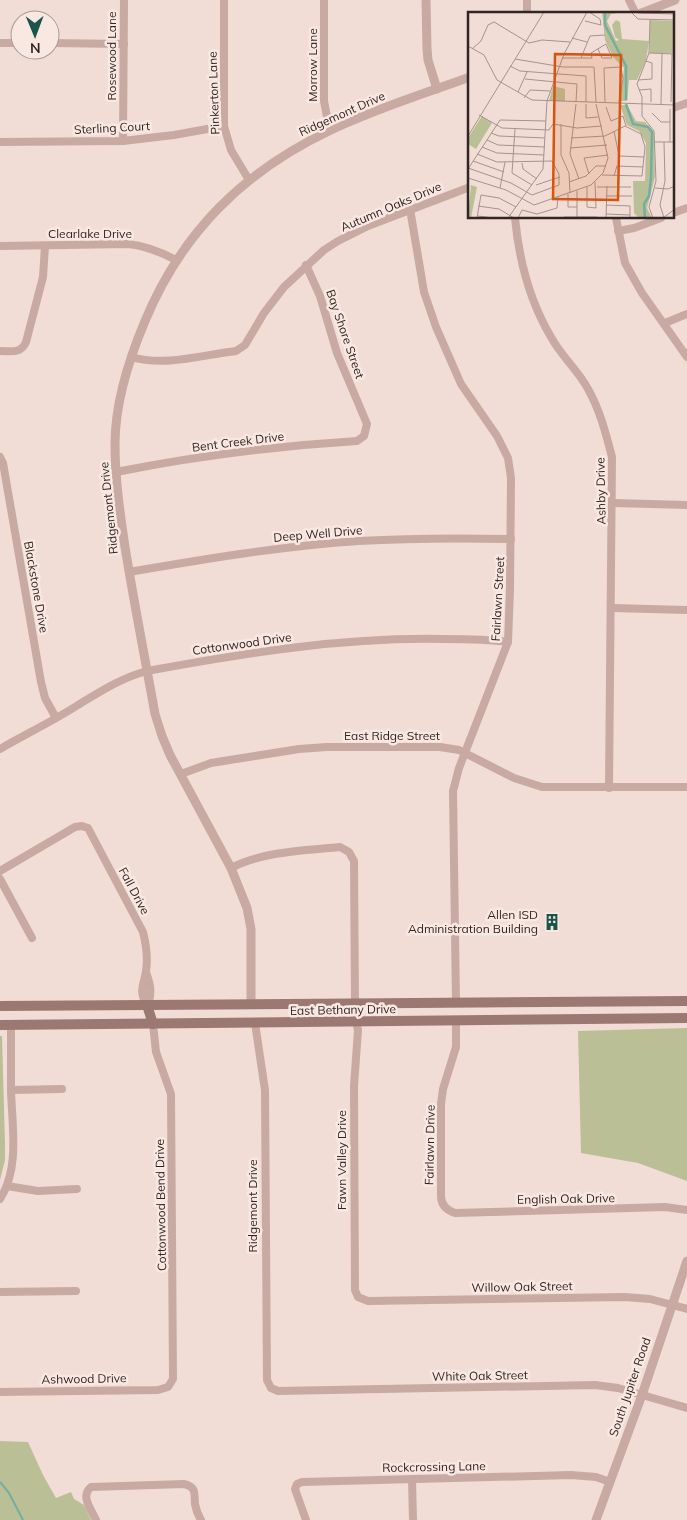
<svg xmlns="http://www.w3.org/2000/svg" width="687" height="1520" font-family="Mulish,sans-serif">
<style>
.green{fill:#bbbf96}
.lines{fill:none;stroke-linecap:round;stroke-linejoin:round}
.stream{stroke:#74aea2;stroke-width:2}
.minor{stroke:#c8aaa2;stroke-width:8}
.tertiary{stroke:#c8aaa2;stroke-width:9}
.secondary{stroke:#9c7873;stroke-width:10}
.labels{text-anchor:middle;stroke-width:5;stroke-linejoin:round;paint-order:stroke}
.street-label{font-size:12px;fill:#332524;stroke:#f9e8e1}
.poi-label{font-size:12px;fill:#332524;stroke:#f9e8e1;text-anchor:end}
.inset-river{fill:none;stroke:#74aea2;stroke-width:2.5}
.inset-road{fill:none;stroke:#a5938e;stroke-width:1}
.view{fill:#d6540e;fill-opacity:0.15;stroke:#d6540e;stroke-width:2.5}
.inset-edge{fill:none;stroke:#332524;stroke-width:2.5}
</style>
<rect width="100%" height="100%" fill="#f1ddd5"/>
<g class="green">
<path d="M687 1028V1181L638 1163 581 1153 578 1031Z"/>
<path d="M0 1036H2L5 1145V1160L0 1180Z"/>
<path d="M0 1441 28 1442 43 1475 56 1498 71 1492 74 1499 84 1505 91 1520H0Z"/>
</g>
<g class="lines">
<path class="stream" d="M0 1482 9 1493 23 1520"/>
<g class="minor">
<path d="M224 0V126L231 150 249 180"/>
<path d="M324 0V101L327 117 332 129"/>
<path d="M527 0V14"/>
<path d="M629 0 636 14"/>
<path d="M0 43H20"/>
<path d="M50 43 124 44"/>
<path d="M673 108 687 103"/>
<path d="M123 141 124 0"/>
<path d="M0 142 123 141 174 135 224 126"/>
<path d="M410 209 424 292 436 327 461 384 497 436 508 458 511 478 510 589 508 642 459 768 453 791 456 1003"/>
<path d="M673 213 687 208"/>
<path d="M515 218C519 260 529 300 551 337 561 356 578 370 588 389 600 410 606 434 612 457L609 788"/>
<path d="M616 218 625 263 642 293 687 357"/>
<path d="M618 231 634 228 661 218"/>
<path d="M0 246 128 244C146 246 161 252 176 260"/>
<path d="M665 323 687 314"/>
<path d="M0 351C11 351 21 354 26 342L43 277 45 246"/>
<path d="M131 357C165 367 202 355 236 351L245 345 264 313 284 287 324 250 338 241 368 226 470 187"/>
<path d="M0 457 3 463 41 682 45 698 56 718"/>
<path d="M116 472C195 456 276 446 357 441L364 436 367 424 337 353 320 296 306 265"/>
<path d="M613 503 687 505"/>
<path d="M129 572C205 559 282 546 359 541 410 538 461 538 511 539"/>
<path d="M612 608 687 610"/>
<path d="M0 749C26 734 53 721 78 705 101 691 121 678 147 671 245 653 344 637 443 639 465 639 487 639 508 642"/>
<path d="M181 774 211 763 299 749 327 747H440L459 750 514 778 542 787H687"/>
<path d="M231 868C261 852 305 850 340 847L349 852 354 861 355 1003"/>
<path d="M0 871 75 827 82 826 88 828 143 932C146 944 148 959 146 971 144 985 138 991 147 1005 153 994 150 983 146 972"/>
<path d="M0 879 32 938"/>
<path d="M456 1021V1047L443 1089 441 1104V1196C441 1205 446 1210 455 1213L665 1207 687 1210"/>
<path d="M356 1022 358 1030 354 1086 355 1290 358 1297 368 1301 625 1297 650 1299 687 1309"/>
<path d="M255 1023 265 1090 267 1380 271 1388 278 1391 595 1385 618 1388 687 1408"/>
<path d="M11 1090 62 1089"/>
<path d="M7 1186 38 1191 77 1189"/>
<path d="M0 1199C20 1168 12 1126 11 1090 11 1069 11 1047 11 1025"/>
<path d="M0 1292 76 1291"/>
<path d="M0 1392 158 1390 168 1387 173 1379 171 1094 156 1052 153 1024"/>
<path d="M412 1479 413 1520"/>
<path d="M96 1520C91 1509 80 1496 91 1487L184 1484C197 1487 194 1494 195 1504 196 1510 198 1515 201 1520"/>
<path d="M306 1520 295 1489 297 1484 302 1482 571 1475 596 1477 610 1482"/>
</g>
<g class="tertiary">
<path d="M426 0 427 49 428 60 437 89"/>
<path d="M639 14 675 0"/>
<path d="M251 1004V929L247 908 231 868 170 755 162 736 155 714C145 658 134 603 125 547 120 513 115 479 115 444 115 402 129 359 145 321 182 232 244 171 331 130 375 109 423 94 470 77"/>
<path d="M596 1520 642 1395 687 1261"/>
</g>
<g class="secondary">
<path d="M147 1005 153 1024"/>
<path d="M0 1006 687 1001"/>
<path d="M0 1025 687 1018"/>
</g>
</g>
<defs>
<g id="building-bare" transform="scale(1.35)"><path d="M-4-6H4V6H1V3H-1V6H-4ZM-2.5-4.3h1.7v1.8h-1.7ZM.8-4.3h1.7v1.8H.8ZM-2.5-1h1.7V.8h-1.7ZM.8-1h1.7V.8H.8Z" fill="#1a544a" stroke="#f9e8e1" stroke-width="2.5" paint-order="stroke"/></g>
</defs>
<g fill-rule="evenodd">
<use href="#building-bare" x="552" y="922"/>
</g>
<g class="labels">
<g class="street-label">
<text transform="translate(112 56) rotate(-90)" y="4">Rosewood Lane</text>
<text transform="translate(313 65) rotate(-90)" y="4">Morrow Lane</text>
<text transform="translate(214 93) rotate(-92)" y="4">Pinkerton Lane</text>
<text transform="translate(342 114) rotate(-24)" y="4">Ridgemont Drive</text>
<text transform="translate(112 128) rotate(-3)" y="4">Sterling Court</text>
<text transform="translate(391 207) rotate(-23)" y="4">Autumn Oaks Drive</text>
<text x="90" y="238">Clearlake Drive</text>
<text transform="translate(345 334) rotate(71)" y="4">Bay Shore Street</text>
<text transform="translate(238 442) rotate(-7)" y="4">Bent Creek Drive</text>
<text transform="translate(601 491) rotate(-91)" y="4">Ashby Drive</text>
<text transform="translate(109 508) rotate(-96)" y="4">Ridgemont Drive</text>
<text transform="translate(318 534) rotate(-5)" y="4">Deep Well Drive</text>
<text transform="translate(36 587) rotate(80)" y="4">Blackstone Drive</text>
<text transform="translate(498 599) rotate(-87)" y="4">Fairlawn Street</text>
<text transform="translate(242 644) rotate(-8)" y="4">Cottonwood Drive</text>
<text x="392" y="740">East Ridge Street</text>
<text transform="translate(134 891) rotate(62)" y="4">Fall Drive</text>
<text transform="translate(343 1010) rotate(-1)" y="4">East Bethany Drive</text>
<text transform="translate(430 1145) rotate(-89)" y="4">Fairlawn Drive</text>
<text transform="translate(342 1160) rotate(-90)" y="4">Fawn Valley Drive</text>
<text transform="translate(566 1199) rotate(-1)" y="4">English Oak Drive</text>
<text transform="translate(161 1205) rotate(-91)" y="4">Cottonwood Bend Drive</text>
<text transform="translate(253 1206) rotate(-90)" y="4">Ridgemont Drive</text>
<text transform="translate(522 1287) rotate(-1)" y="4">Willow Oak Street</text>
<text transform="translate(480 1376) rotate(-1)" y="4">White Oak Street</text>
<text transform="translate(84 1379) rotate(-1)" y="4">Ashwood Drive</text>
<text transform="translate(630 1387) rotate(-71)" y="4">South Jupiter Road</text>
<text transform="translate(434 1467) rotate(-1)" y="4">Rockcrossing Lane</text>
</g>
<g class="poi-label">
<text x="538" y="919">Allen ISD<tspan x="538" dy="14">Administration Building</tspan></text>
</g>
</g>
<g transform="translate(468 12)">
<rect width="206" height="206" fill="#f1ddd5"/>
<path d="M134 0H157L143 2 139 9 148 29 151 28 147 25 144 13 148 8 152 10 154 27 181 29 178 48 169 68H161L159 89H152L156 56 145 45 137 28ZM182 8 206 9V41H182ZM85 74 97 77V89H81ZM152 93H159L168 109 177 110 186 121 187 165 179 196 184 206H171L166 201 165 169H177L178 131 171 119 159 113ZM14 104 24 111 8 137 0 132V126ZM3 173 9 175 3 206H0Z" fill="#bbbf96"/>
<path class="inset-river" d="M137 0V13L158 54V88M158 92 165 112 180 115 184 120 183 166 181 184 176 192 177 206"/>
<path class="inset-road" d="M163 0 170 7 207 8M170 1 207 2M182 8 181 41 169 72 174 85V104L186 119 188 169 181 195 185 206M117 9 133 13 132 7 121 0M104 26 119 30M0 34 16 43 29 68 64 88 207 93M4 37 13 29 20 13 26 10 61 31 74 28 102 30M181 41 207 42M94 46H124L123 41 138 32 144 46H134L130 37M113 46 122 24 137 23M47 47 95 55H126L128 90M42 54 52 59 118 64V90M57 67 109 72 108 90M170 68 184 67V51L178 49M171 78 183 77V90M50 80 59 60M56 86 62 78 82 79M137 90 136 56 153 55 155 67 151 90M203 90 204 42M108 92 102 142 111 167M118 92V106L130 105M193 92 194 41M138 95 143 109 155 104 158 114M184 101 193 110H202M11 103 34 116 81 118M93 112V143L101 161 102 181M47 117 44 161 64 173M81 118 85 112 109 116 134 114M146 119 151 144 176 145M23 121 31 124 77 126M0 124 76 0M103 126 137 124 157 114 173 122 177 135 174 164 134 163M19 128 30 133 77 135M186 130H207M202 130V97M14 135 29 141 76 143M102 136 139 133M5 149 36 160M54 151 55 157 69 167M0 156 43 171 64 183 91 173V162L84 149 29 150 9 142M0 157 32 108 78 109M121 162 116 146 140 143M146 164 149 154 175 155M0 166 38 178 66 193 123 173 135 161 140 146 128 92M101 170 118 164 128 154H138M68 173 92 165M119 175V195L128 196 127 170M129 175H163M32 176 37 150M187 176 200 177 207 174M109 179V205M100 182V195H109M138 184H164M138 193 162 194V206M10 194 31 197 46 206M138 202 162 203M10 204 25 206M96 205H129M9 206 13 183 31 186 48 195M40 206 75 157 79 89 96 42 119 0M50 206 54 198 69 202 89 196 90 185M138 206 139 174M195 206 207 197M196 206 192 193 197 169 196 130"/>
<path class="view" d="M87 42 153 43 150 188 85 187Z"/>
<rect width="206" height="206" class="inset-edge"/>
</g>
<g transform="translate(35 35) rotate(179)"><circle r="24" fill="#f9e8e1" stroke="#aa9a95"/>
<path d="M0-4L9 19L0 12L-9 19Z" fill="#1a544a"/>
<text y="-8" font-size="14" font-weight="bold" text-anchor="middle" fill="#332524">N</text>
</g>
</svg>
